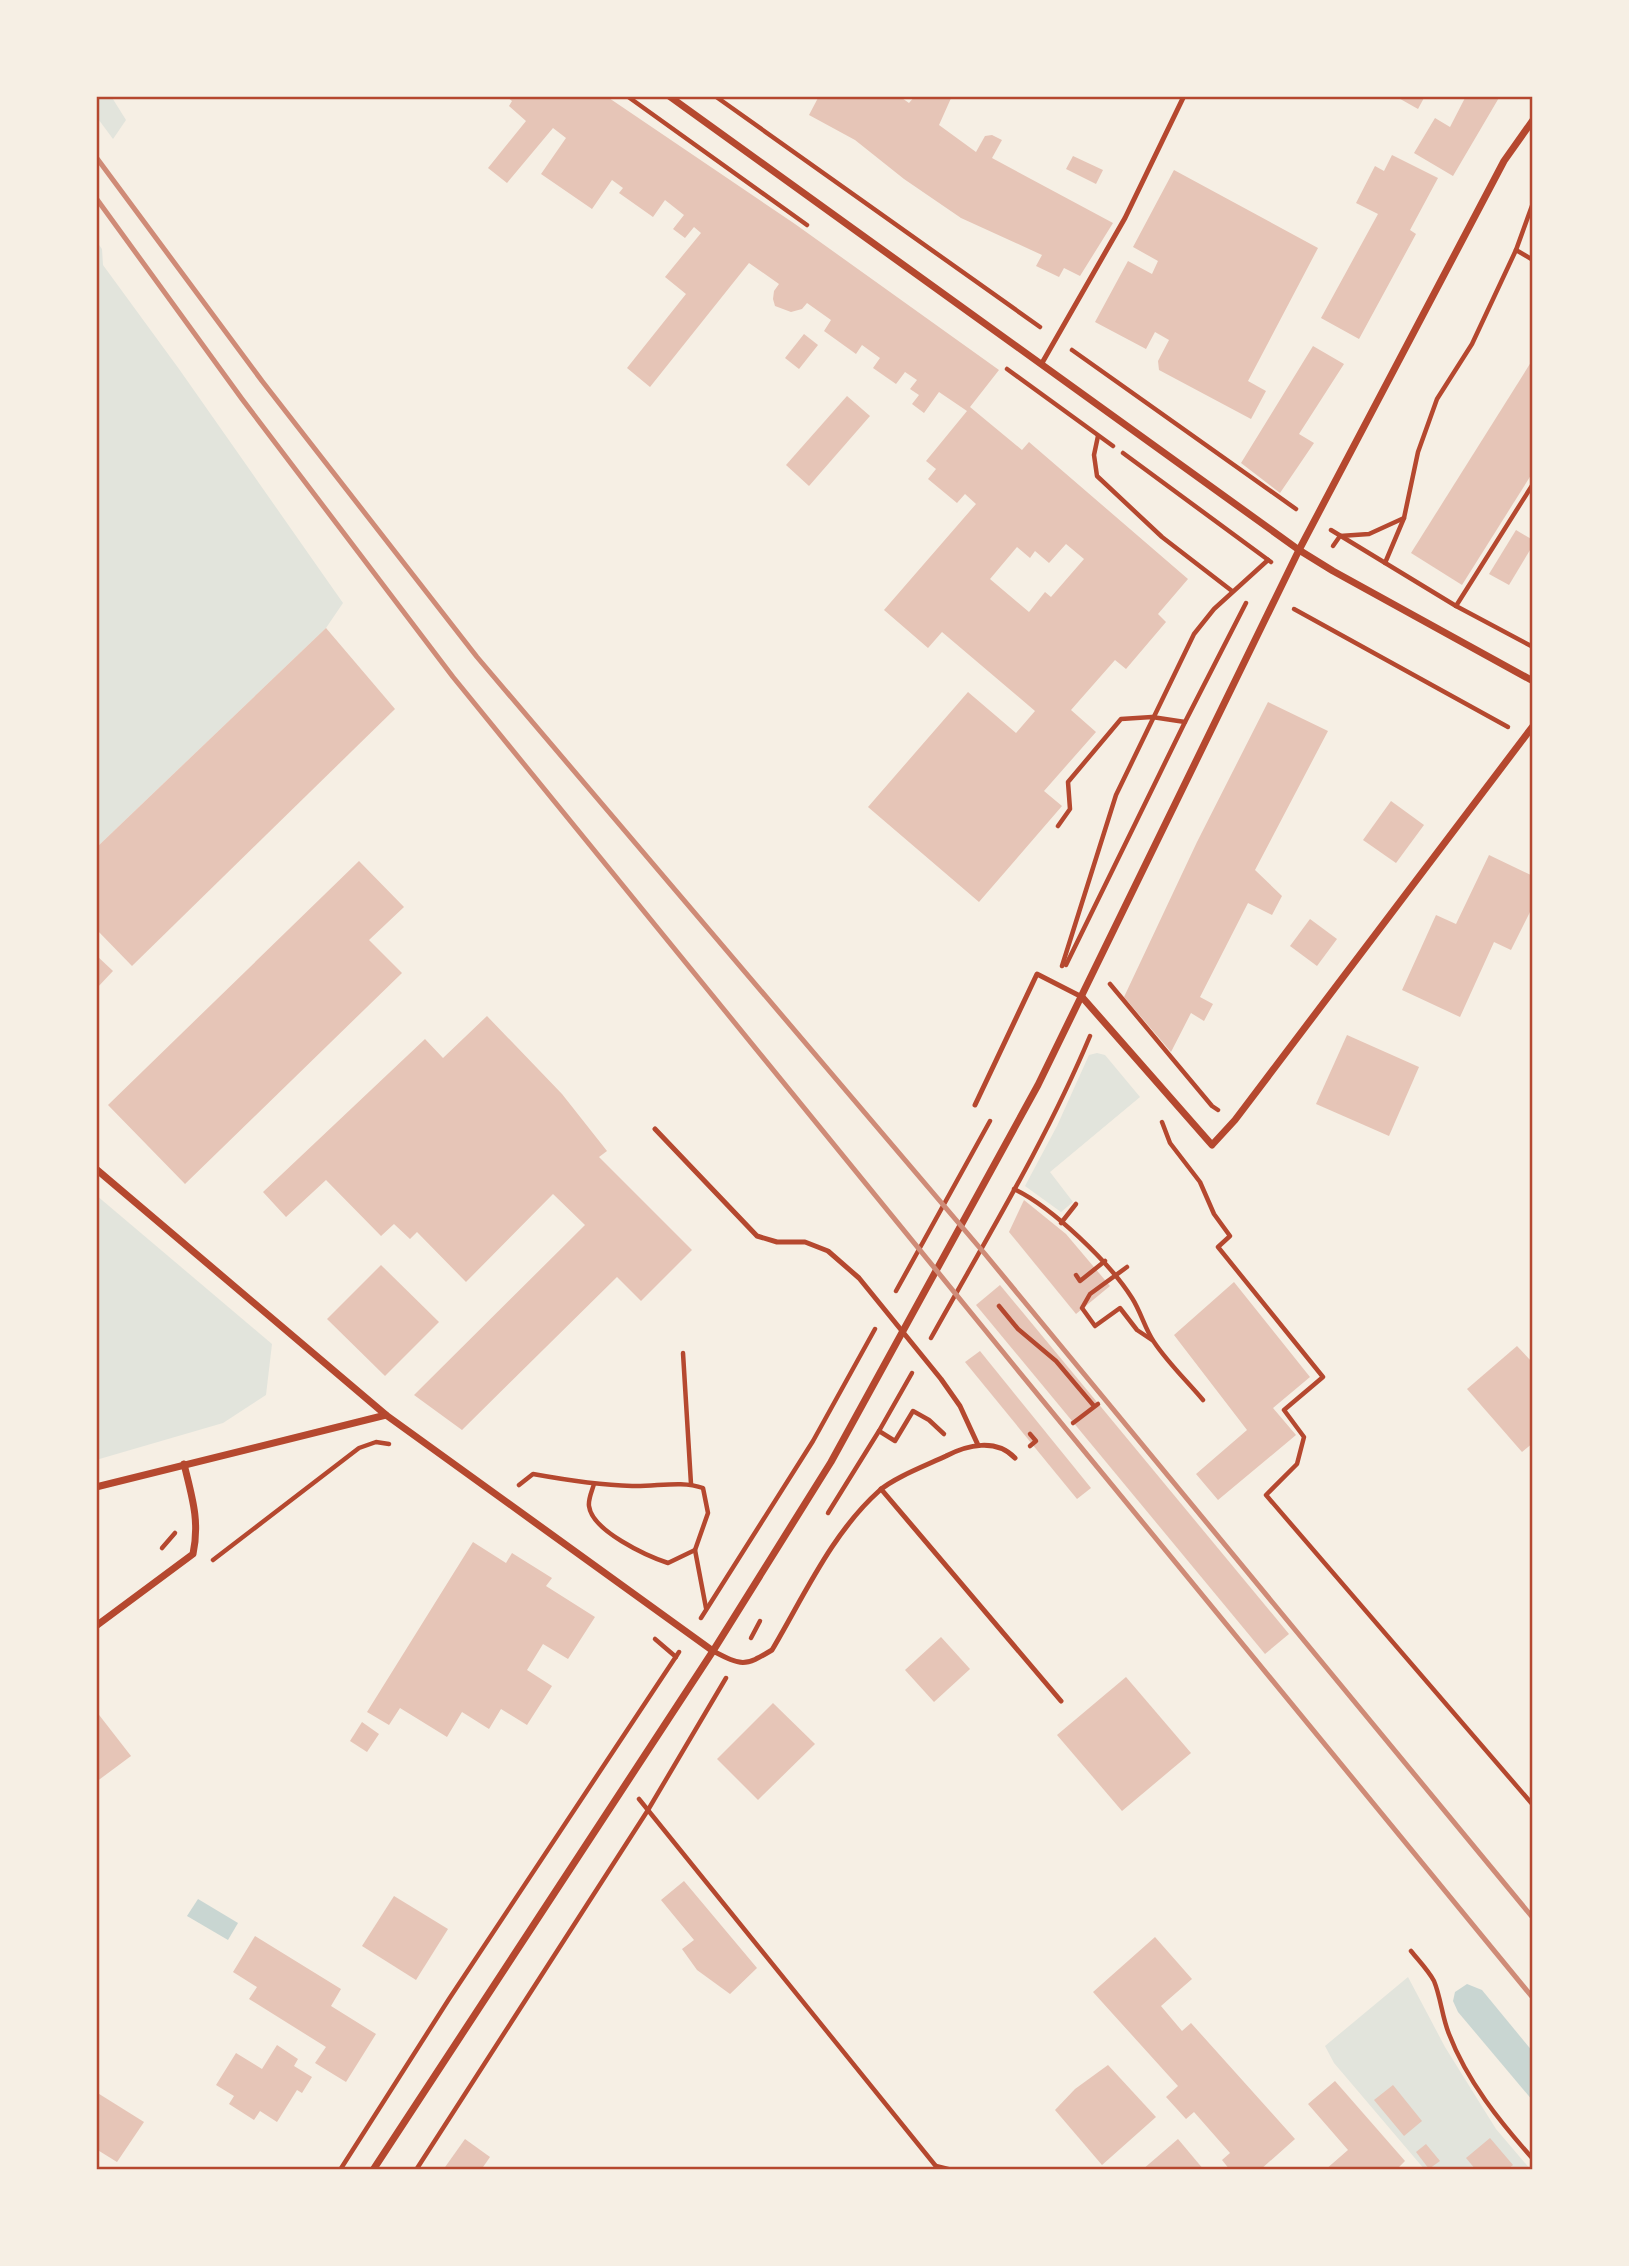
<svg xmlns="http://www.w3.org/2000/svg" width="1629" height="2266" font-family="Rubik,sans-serif">
<style>
.green{fill:#e2e4dc}
.water{fill:#c9d6d2}
.building{fill:#e6c5b7;fill-rule:evenodd}
.lines{fill:none;stroke-linecap:round;stroke-linejoin:round}
.path{stroke:#b5482f;stroke-width:4.5}
.service{stroke:#b5482f;stroke-width:5}
.minor{stroke:#b5482f;stroke-width:7}
.rail{stroke:#cf8b77;stroke-width:5}
.neatline{fill:none;stroke:#b5482f;stroke-width:2.5}
</style>
<rect width="100%" height="100%" fill="#f6efe4"/>
<g class="green">
<path d="M96 96H111L126 120 113 139 96 116Z"/>
<path d="M96 241 102 249 103 265 179 369 343 603 326 628 96 848Z"/>
<path d="M1097 1053 1105 1055 1140 1097 1050 1172 1073 1202 1061 1212 1025 1186 1057 1126 1089 1055Z"/>
<path d="M96 1195 272 1344 266 1395 223 1423 96 1460Z"/>
<path d="M1408 1977 1445 2047 1496 2129 1531 2170H1425L1334 2063 1325 2046Z"/>
</g>
<g class="water">
<path d="M198 1899 238 1923 228 1940 187 1916Z"/>
<path d="M1467 1984 1482 1990 1533 2052V2101L1458 2012 1453 2001 1455 1992Z"/>
</g>
<g class="building">
<path d="M506 96H606L795 224 999 370 970 407 1022 450 1029 442 1188 579 1158 614 1166 622 1126 669 1115 660 1071 710 1096 732 1044 791 1062 806 979 902 868 807 968 692 1016 733 1035 711 942 632 928 648 884 610 976 504 965 494 957 503 928 479 936 469 926 461 967 411 939 392 924 413 912 404 919 395 910 389 917 380 905 372 896 384 873 368 880 358 862 345 856 354 824 331 831 320 807 303 802 309 791 312 775 306 773 299 774 291 779 284 749 263 650 387 627 368 686 294 665 277 701 233 694 227 685 238 673 229 684 215 665 200 653 217 619 193 623 188 612 180 592 209 541 174 566 138 553 128 507 183 488 168 526 121 509 106 512 101ZM1066 544 1084 559 1051 597 1045 592 1029 612 990 579 1017 547 1030 558 1035 551 1049 563Z"/>
<path d="M819 96H899L909 103 915 96H952L939 125 976 152 985 136 992 135 1002 140 992 158 1113 223 1080 276 1064 268 1059 277 1036 266 1042 255 961 218 904 179 855 140 809 115Z"/>
<path d="M1395 96H1425L1418 109Z"/>
<path d="M1466 96H1500L1453 176 1414 153 1435 118 1450 127Z"/>
<path d="M1392 155 1438 178 1410 230 1416 234 1359 339 1321 318 1378 214 1356 203 1375 166 1384 171Z"/>
<path d="M1073 156 1103 170 1096 184 1066 169Z"/>
<path d="M1174 170 1318 248 1248 381 1266 391 1251 419 1159 370 1158 361 1169 340 1155 332 1146 349 1095 322 1128 261 1152 274 1158 261 1133 247Z"/>
<path d="M804 334 818 345 799 369 785 358Z"/>
<path d="M1313 346 1344 364 1299 434 1314 443 1280 493 1241 463Z"/>
<path d="M1533 359V472L1462 585 1411 553Z"/>
<path d="M847 396 870 416 809 486 786 465Z"/>
<path d="M1516 530 1533 540V545L1509 585 1489 574Z"/>
<path d="M326 628 395 709 132 966 96 929V848Z"/>
<path d="M1268 702 1328 731 1255 870 1282 896 1272 915 1248 903 1200 997 1213 1004 1204 1021 1191 1013 1171 1052 1124 997 1197 842Z"/>
<path d="M1391 801 1424 825 1396 863 1363 840Z"/>
<path d="M1489 855 1533 876V906L1511 950 1494 942 1460 1017 1402 990 1436 915 1456 924Z"/>
<path d="M359 861 404 907 369 940 402 973 185 1184 108 1105Z"/>
<path d="M1310 919 1337 939 1317 966 1290 946Z"/>
<path d="M96 955 113 971 96 989Z"/>
<path d="M487 1016 562 1094 607 1151 599 1157 692 1250 641 1301 617 1277 462 1430 414 1395 585 1225 553 1194 466 1282 417 1232 410 1239 394 1224 381 1236 326 1180 286 1217 263 1192 425 1039 443 1058Z"/>
<path d="M1347 1035 1419 1067 1389 1136 1316 1104Z"/>
<path d="M1024 1200 1066 1234 1110 1286 1076 1314 1009 1232Z"/>
<path d="M381 1265 439 1322 385 1376 327 1319Z"/>
<path d="M1234 1282 1310 1377 1273 1408 1296 1435 1218 1500 1196 1474 1247 1430 1174 1335Z"/>
<path d="M1000 1285 1289 1634 1265 1654 976 1305Z"/>
<path d="M1517 1346 1533 1363V1443L1522 1452 1467 1389Z"/>
<path d="M980 1351 1091 1488 1077 1499 965 1362Z"/>
<path d="M473 1542 506 1563 512 1553 552 1578 546 1586 595 1617 568 1659 543 1644 527 1670 552 1686 527 1725 501 1709 489 1729 462 1712 447 1737 400 1708 389 1725 367 1712Z"/>
<path d="M941 1637 970 1669 934 1702 905 1670Z"/>
<path d="M1126 1677 1191 1753 1122 1811 1057 1735Z"/>
<path d="M773 1703 815 1744 758 1800 717 1759Z"/>
<path d="M96 1711 131 1756 96 1782Z"/>
<path d="M362 1722 379 1734 367 1752 350 1741Z"/>
<path d="M684 1881 757 1968 730 1994 697 1970 682 1949 694 1940 661 1900Z"/>
<path d="M394 1896 448 1929 416 1980 362 1946Z"/>
<path d="M255 1936 341 1989 331 2006 376 2034 346 2082 315 2063 326 2047 249 1999 257 1987 233 1972Z"/>
<path d="M1155 1937 1192 1979 1161 2006 1182 2031 1191 2023 1295 2139 1260 2170H1251L1249 2167 1246 2170H1230L1222 2160 1230 2153 1194 2112 1186 2119 1166 2097 1178 2086 1093 1992Z"/>
<path d="M277 2045 298 2059 294 2066 312 2077 302 2093 297 2090 277 2122 260 2111 254 2120 229 2104 234 2096 216 2085 236 2053 262 2069Z"/>
<path d="M1108 2065 1156 2117 1102 2165 1055 2110 1075 2089Z"/>
<path d="M1335 2081 1405 2161 1396 2170H1325L1348 2150 1308 2104Z"/>
<path d="M1393 2085 1422 2121 1404 2136 1374 2100Z"/>
<path d="M96 2092 144 2122 117 2162 96 2149Z"/>
<path d="M1490 2138 1513 2165 1507 2170H1476L1466 2158Z"/>
<path d="M465 2139 490 2157 481 2170H443Z"/>
<path d="M1178 2139 1204 2170H1142Z"/>
<path d="M1426 2144 1440 2161 1429 2169 1416 2152Z"/>
</g>
<g class="lines">
<g class="path">
<path d="M627 96 807 225"/>
<path d="M715 96 1040 327"/>
<path d="M1516 250 1533 260"/>
<path d="M1072 350 1296 509"/>
<path d="M1007 369 1113 446"/>
<path d="M1098 436 1094 455 1097 476 1162 537 1232 591"/>
<path d="M1123 453 1271 562"/>
<path d="M1331 530 1456 606 1533 647"/>
<path d="M1333 546 1340 536 1369 534 1404 518"/>
<path d="M1385 563 1404 518 1418 452 1437 399 1472 344 1516 250 1533 203"/>
<path d="M1456 606 1533 484"/>
<path d="M1294 609 1508 727"/>
<path d="M1058 826 1070 809 1068 782 1121 719 1152 717 1185 722"/>
<path d="M1066 965 1185 722 1246 603"/>
<path d="M1062 966 1116 795 1194 634 1214 609 1268 560"/>
<path d="M1110 984 1212 1106 1218 1110"/>
<path d="M1162 1122 1170 1143 1200 1182 1214 1214 1230 1236 1218 1247 1323 1377 1284 1410 1304 1437 1297 1464 1266 1495 1533 1805"/>
<path d="M1014 1189C1052 1207 1110 1263 1132 1298 1141 1312 1145 1329 1154 1342 1168 1363 1187 1381 1203 1400"/>
<path d="M1061 1223 1076 1204"/>
<path d="M1127 1267 1090 1294 1082 1308 1095 1326 1120 1308 1137 1330 1152 1340"/>
<path d="M1076 1275 1080 1281 1105 1261"/>
<path d="M896 1291 990 1121"/>
<path d="M999 1306 1018 1329 1056 1361 1094 1406"/>
<path d="M931 1338C986 1239 1046 1141 1090 1036"/>
<path d="M683 1353 691 1484"/>
<path d="M1073 1423 1098 1404"/>
<path d="M879 1431 895 1441 913 1411 929 1420 944 1434"/>
<path d="M1030 1446 1036 1441 1030 1434"/>
<path d="M519 1485 533 1474C566 1480 599 1485 632 1486 656 1487 681 1480 703 1488L708 1513 695 1550 668 1563C647 1556 592 1531 589 1506 588 1499 592 1491 594 1484"/>
<path d="M828 1513 879 1431 912 1373"/>
<path d="M162 1548 175 1533"/>
<path d="M695 1550 706 1608"/>
<path d="M213 1560 359 1448 376 1442 389 1444"/>
<path d="M701 1618 813 1441 875 1329"/>
<path d="M751 1638 760 1621"/>
<path d="M655 1639 676 1657"/>
<path d="M639 1799 939 2170"/>
<path d="M1411 1951C1419 1961 1428 1970 1434 1981 1441 1998 1442 2017 1449 2034 1467 2081 1500 2122 1533 2159"/>
<path d="M936 2166 952 2170"/>
<path d="M340 2170 449 1999 679 1652"/>
<path d="M416 2170 648 1810 726 1678"/>
</g>
<g class="service">
<path d="M1042 363 1125 218 1184 96"/>
<path d="M975 1105 1037 974 1082 997"/>
<path d="M655 1129 757 1236 777 1242H805L828 1251 859 1278 941 1379 960 1406 978 1445"/>
<path d="M881 1489 1061 1701"/>
<path d="M713 1651C742 1666 744 1667 772 1650 804 1596 832 1533 879 1491 893 1478 927 1465 946 1456 967 1445 996 1438 1015 1458"/>
</g>
<g class="minor">
<path d="M669 96 1299 550 1333 571 1533 681"/>
<path d="M1082 997 1212 1145 1235 1120 1533 726"/>
<path d="M96 1169 386 1415 713 1651"/>
<path d="M96 1487 386 1415"/>
<path d="M96 1626 193 1554C200 1521 192 1497 184 1464"/>
<path d="M373 2170 713 1651 831 1462 1038 1085 1299 550 1504 161 1533 120"/>
</g>
<g class="rail">
<path d="M96 157 262 381 477 657 985 1254 1533 1918"/>
<path d="M96 198 242 399 453 677 1016 1368 1533 1998"/>
</g>
</g>
<rect width="1629" height="2266" fill="none" stroke="#f6efe4" stroke-width="196"/>
<rect x="98" y="98" width="1433" height="2070" class="neatline"/>
</svg>
